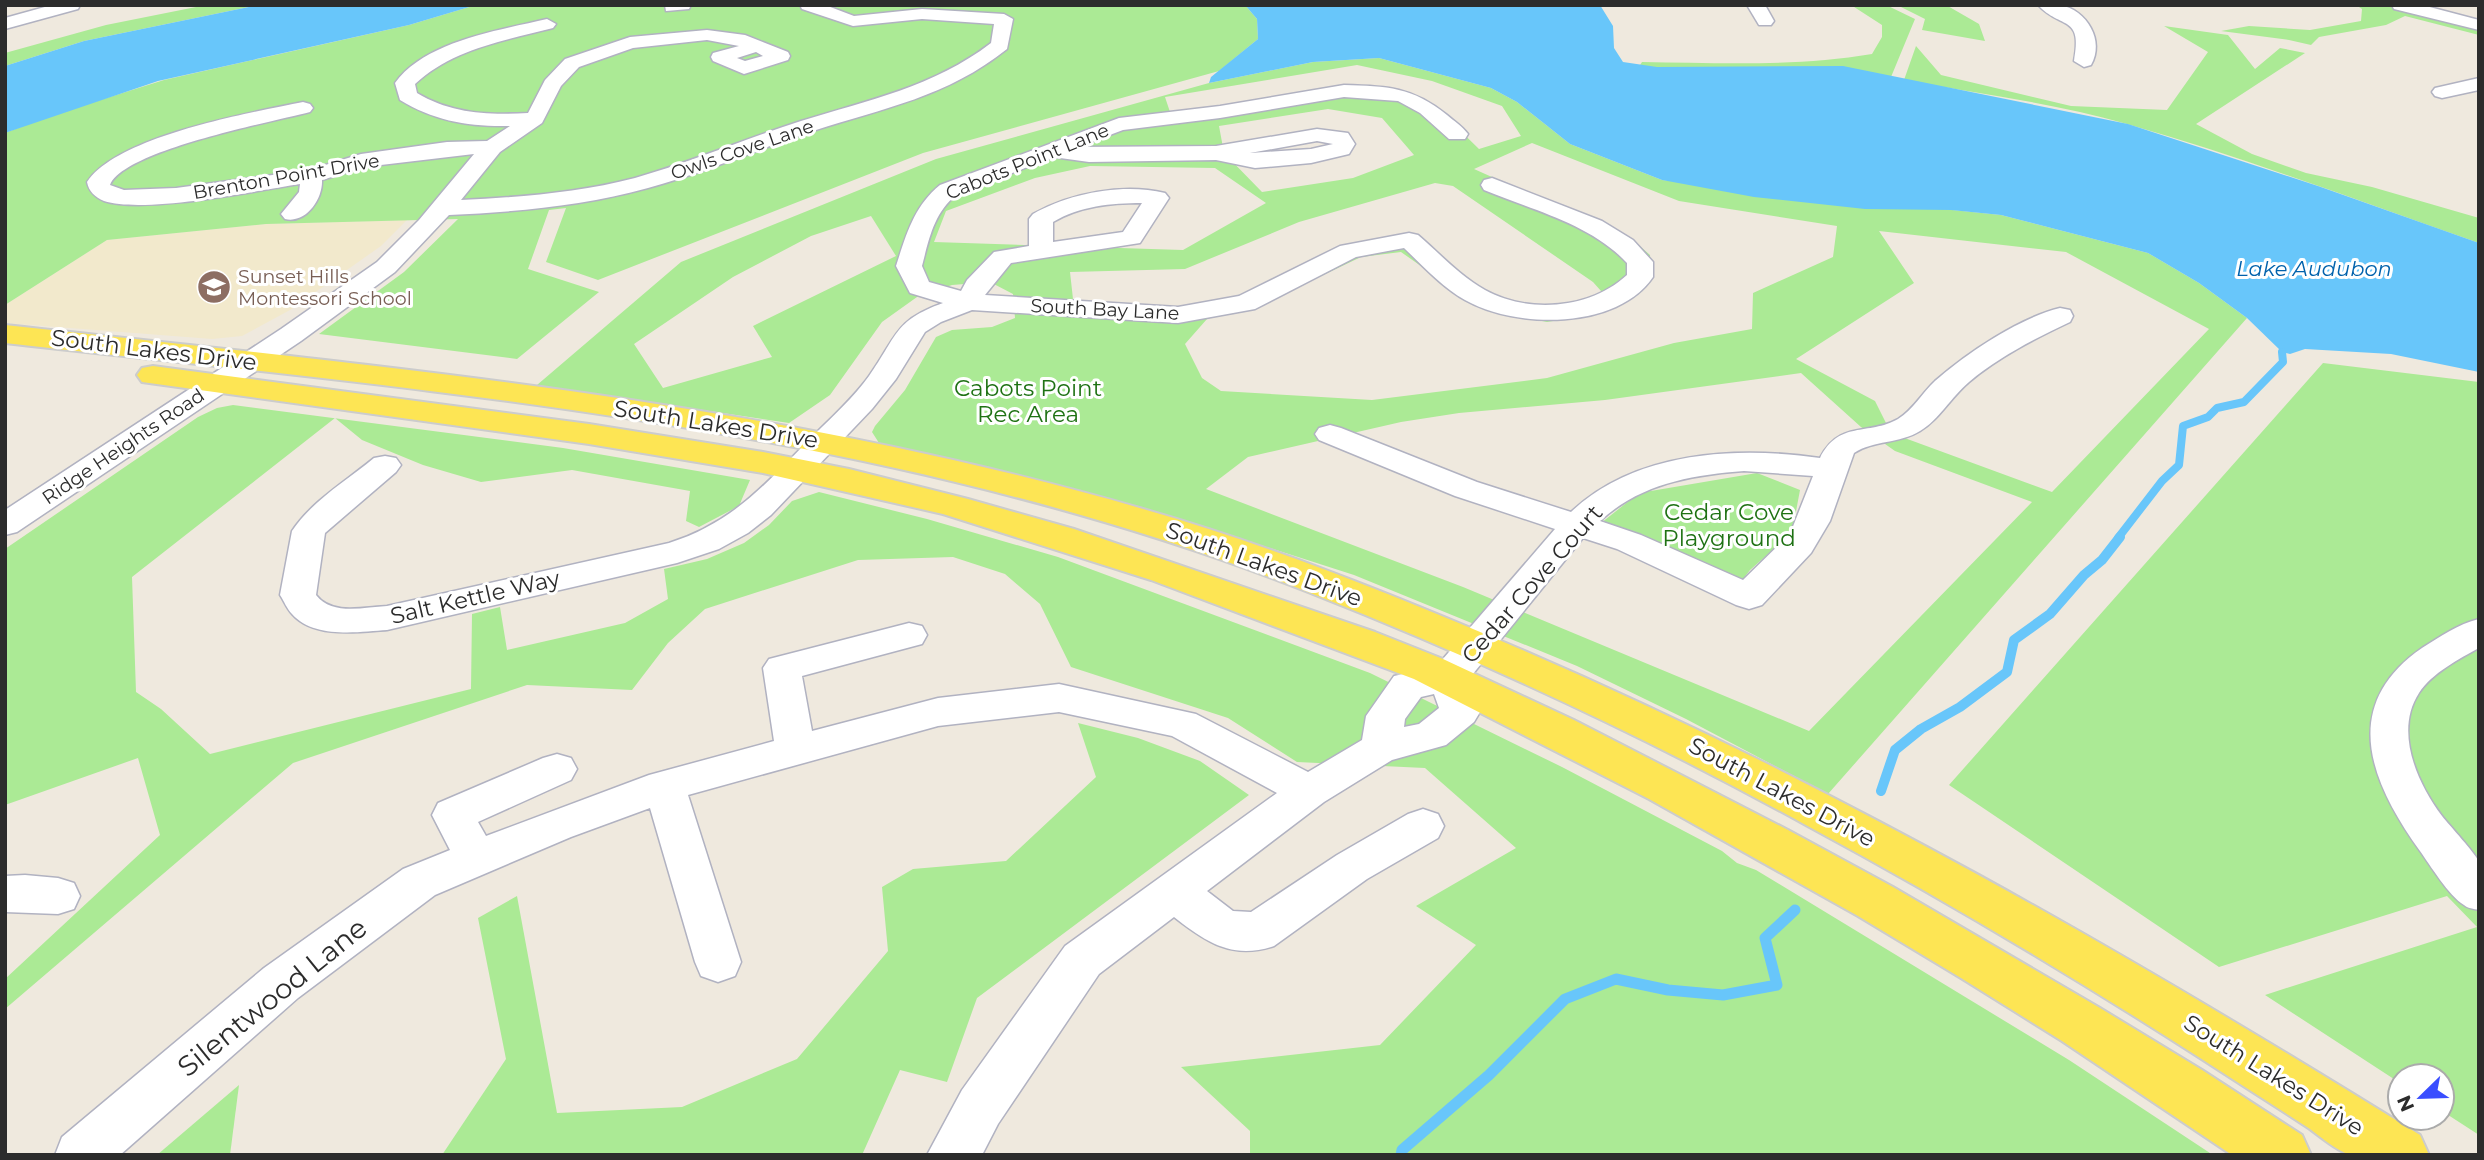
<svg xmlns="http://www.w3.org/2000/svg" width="2484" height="1160" font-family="Montserrat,sans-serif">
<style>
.education{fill:#f2e9cc}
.green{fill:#abea95;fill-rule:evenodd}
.water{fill:#68c6fa}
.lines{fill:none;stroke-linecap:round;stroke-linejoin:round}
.stream-far2{stroke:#68c6fa;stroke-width:8}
.stream-far1{stroke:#68c6fa;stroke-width:10}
.stream{stroke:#68c6fa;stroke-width:11}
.minor-casing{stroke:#b1b2c1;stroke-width:3}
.major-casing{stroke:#ccc;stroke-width:4}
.minor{fill:#fff;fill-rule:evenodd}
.major{fill:#fde554;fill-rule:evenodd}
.labels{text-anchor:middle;stroke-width:6;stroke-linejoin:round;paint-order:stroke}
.far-street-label{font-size:19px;fill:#2c2c2c;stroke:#fff}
.far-education-label{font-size:19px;fill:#785e54;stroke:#fff;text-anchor:start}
.far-water-label{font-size:21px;font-style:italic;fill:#0162ac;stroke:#fff}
.street-label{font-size:23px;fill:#2c2c2c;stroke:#fff}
.park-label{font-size:23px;fill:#1f7214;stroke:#fff}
.near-street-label{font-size:28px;fill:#2c2c2c;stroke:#fff}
</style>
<rect width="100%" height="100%" fill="#efe9de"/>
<path class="education" d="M407 220 381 246 290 310 242 336 212 339 5 323V305L107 240 266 224Z"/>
<g class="green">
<path d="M206 5H258L84 41 5 66V53L106 25Z"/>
<path d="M476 5H1245L1257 19 1258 39 1219 71 923 153 598 280 546 262 566 208 549 210 528 269 599 292 517 359 319 334 404 272 458 219 266 224 107 240 5 305V133L49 116 164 80 409 25Z"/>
<path d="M1851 5H1886L1915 19 1891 77 1637 70 1642 62C1718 63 1796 67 1872 54L1882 37V25Z"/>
<path d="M1897 5H1946L1979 24 1985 41 1922 30 1925 19Z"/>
<path d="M2356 5H2385L2479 30V35L2405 16 2386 25 2319 37 2311 45 2289 40 2221 31 2249 26 2310 30 2361 21 2362 9Z"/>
<path d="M2164 26 2228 35 2255 69 2280 48 2305 53 2196 124 2252 154 2306 173 2372 187 2479 218V243C2362 202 2246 158 2127 124 2055 103 1978 94 1904 80L1916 46 1941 75 2071 106 2167 110 2208 52Z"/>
<path d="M1379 58 1491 88 1517 102 1570 144 1662 180 2001 215 2148 253 2199 283 2247 318 1828 794 1686 719 1577 666 1354 575 1151 510 879 443 872 432 875 426 905 390 936 337 952 330 992 327 1015 318 1013 294 990 282 952 285 917 297 882 322 830 395 789 423 537 385 681 262 936 159 1209 83 1313 62ZM1357 65 1432 81 1502 106 1521 136 1479 149 1435 106 1334 88 1218 109 1170 112 1165 97ZM1328 109 1382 118 1414 155 1353 178 1262 192 1224 153 1219 126ZM1532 143 1679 201 1837 226 1833 257 1753 293 1752 329 1674 343 1547 378 1372 400 1221 391 1202 378 1185 344 1207 319 1279 296 1361 257 1401 252 1482 309 1547 322 1584 316 1616 306 1641 292 1651 276 1650 255 1633 240 1474 169ZM1090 166 1215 168 1266 203 1183 250 934 242 946 211 1035 178ZM1435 183 1453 186 1593 282 1609 300 1541 313 1476 295 1409 240 1349 251 1246 303 1178 315 1074 308 1070 272 1185 269 1299 222ZM871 216 896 256 753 326 772 357 663 388 634 344 733 277 811 236ZM1879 231 2066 252 2209 329 2052 492 1891 433 1875 401 1796 359 1914 283ZM1801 373 1861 427 1895 451 2032 502 1809 731 1463 587 1206 489 1248 457 1401 422 1459 413 1605 400Z"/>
<path d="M2323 363 2479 382V1135L2442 1111V1076H2400V1083L2265 995 2477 927 2447 896 2219 967 1949 785Z"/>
<path d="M233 405 563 448 750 480 739 506 699 527 686 521 690 491 572 470 481 482 423 465 362 440 335 418 132 577 136 692 161 709 210 754 471 689 472 614 500 607 507 650 625 623 668 599 664 569 707 559 744 543 769 525 792 501 819 492 927 519 1058 557 1370 673 1562 767 1722 851 1737 863 1756 870 2069 1060 2213 1155H1250V1131L1181 1067 1380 1045 1476 945 1416 906 1516 848 1425 768 1297 762 1228 718 1071 667 1040 604 1005 574 953 557 858 560 705 609 668 643 632 690 527 685 293 763 5 1009V979L160 835 138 758 5 805V549L198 417 217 408Z"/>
<path d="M1757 473 1800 490 1792 533 1750 570 1740 583 1601 523 1639 493Z"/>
<path d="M1078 723 1138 738 1200 761 1249 795 977 998 947 1082 900 1070 862 1155H442L506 1059 478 918 517 896 557 1113 682 1107 797 1059 888 951 882 887 913 869 1006 861 1096 777Z"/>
<path d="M239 1085 230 1155H157Z"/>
</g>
<g class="water">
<path d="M259 5H476L409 25 158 81 5 133V66L84 41Z"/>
<path d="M1245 5H1600L1613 26 1614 48 1623 62 1657 67 1843 66 2128 124 2318 186 2479 243V372L2391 354 2305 349 2290 354 2282 352 2247 318 2199 283 2148 253 2001 215 1951 210 1865 209 1754 197 1662 180 1570 144 1517 102 1491 88 1379 58 1313 62 1209 83 1211 77 1258 39 1257 19Z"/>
</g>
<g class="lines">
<path class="stream-far2" d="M2118 538 2162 481 2179 465 2183 426 2208 417 2217 408 2244 402 2283 362 2282 352"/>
<path class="stream-far1" d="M1881 791 1895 750 1921 729 1960 707 2007 672 2014 640 2050 614 2084 575 2102 560 2120 537"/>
<path class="stream" d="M1401 1155 1402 1150 1489 1075 1565 999 1616 979 1668 990 1723 995 1777 985 1765 938 1795 910"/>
<g class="minor-casing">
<g id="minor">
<path d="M52 5H80L78 9 5 29V18Z"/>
<path d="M665 5H691L689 9 666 11Z"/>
<path d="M800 5H825L854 16 922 9 1004 14 1013 19 1007 49C947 97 884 108 813 131 758 149 704 173 648 188 583 206 516 212 449 215L395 272 301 341 17 532 5 535V510L281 329 377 262 419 220 474 154 364 167 322 180C323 199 306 224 285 219L281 214 299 192 300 184C254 191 145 214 104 201 95 197 89 192 87 182 118 136 249 113 303 102L310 104 313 108 310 112C272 122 124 150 110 185L124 190 176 188 309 170 361 154 447 142 487 141 510 126C470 127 434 121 400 100L395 83C425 41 500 30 547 19L556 24 553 28C506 40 452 49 415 84L417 93C452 114 488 115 528 113L545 80 565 59 630 37 707 30 745 35 788 52 790 56 788 60 744 74 713 61 711 57 713 53 739 46 707 40 633 48 579 67 561 86 542 123 500 152 461 200C519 197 578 193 635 178 691 162 745 139 801 121 868 100 934 87 991 43L994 24 922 19 853 26 802 9ZM756 52 763 56 745 61 737 58Z"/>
<path d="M1747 5H1765L1774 21 1771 25H1759Z"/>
<path d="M2038 5C2045 5 2053 4 2060 5 2087 10 2105 41 2091 65L2084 67 2074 61C2083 14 2061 30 2038 5Z"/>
<path d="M2392 5H2422L2479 20V30L2394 9Z"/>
<path d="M2479 78V90L2442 98 2435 96 2432 92 2435 88Z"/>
<path d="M1344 85C1387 86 1413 87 1447 115 1454 121 1462 126 1468 134L1465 139H1449L1420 113 1398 101 1344 97 1220 118 1123 130 1078 147 1216 146 1317 129 1348 133 1355 144 1349 154 1311 163 1255 168 1216 160 1089 162 1053 157 956 195C934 213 929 239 922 266L929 282 961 291 967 280 994 252 1029 246V219L1033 214C1070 193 1123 183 1165 193L1169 198 1140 243 1011 263 985 295 1178 307 1239 296 1340 246 1409 233 1418 235C1439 253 1460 276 1485 290 1529 314 1590 309 1627 275V263C1591 224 1532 210 1484 190L1481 185 1484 180 1492 178 1602 221 1633 240 1653 262V277C1617 330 1516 329 1465 300 1442 287 1423 266 1404 248L1356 257 1255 309 1178 323 972 310 941 322 925 332 896 379 872 409 771 515 748 533 719 549 677 563 387 630C358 632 314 639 292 614 287 609 284 601 280 595L292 531C312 501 346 481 374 458L385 456 396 458 401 465 396 472 325 533 316 595C332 616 364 607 387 606L669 543C735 522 767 482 814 435 833 416 854 397 869 376 897 337 893 321 943 303L910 293 896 266C906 235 914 206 940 185L1119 118 1220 106ZM1317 141 1333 144 1311 149 1250 153ZM1142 203 1123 232 1053 242V222C1080 206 1111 203 1142 203Z"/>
<path d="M2060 308 2070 310 2073 316 2070 322C2034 339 1999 357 1969 382 1951 397 1939 420 1920 431 1899 444 1874 440 1854 453L1830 521 1811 553 1762 605 1749 609 1736 605 1617 549 1583 538 1468 680 1480 712 1474 722 1446 745 1392 760 1324 802 1207 891 1233 911 1251 912 1337 855 1408 814 1423 809 1438 814 1444 826 1438 838 1367 879 1274 946C1232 960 1206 942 1174 917L1099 974 998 1124 982 1155H927L962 1090 1065 946 1277 793 1172 736 1059 712 938 726 688 795 741 962 735 976 718 982 701 976 695 962 650 808 571 837 435 895 298 998 120 1155H55L62 1137 264 968 403 869 450 850 432 815 438 803 543 758 557 754 571 758 577 769 571 780 478 822 486 836 649 775 774 741 763 668 769 659 909 623 922 626 927 635 922 644 802 676 812 731 938 698 1059 684 1196 714 1308 772 1362 740 1366 716 1394 676 1436 667 1555 529 1455 496 1319 440 1315 434 1319 428 1330 425 1341 428 1477 482 1571 512C1635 451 1737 446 1820 458 1839 420 1868 436 1898 419 1913 410 1922 393 1935 381 1967 353 2019 318 2060 308ZM1744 471 1813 476 1790 534 1743 580 1641 535 1600 521C1640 484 1691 475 1744 471ZM1434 694 1439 708 1419 724 1404 727 1405 719 1421 697Z"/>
<path d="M2479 619V648C2459 659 2432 673 2419 693 2394 731 2417 783 2442 816 2449 825 2476 854 2479 862 2482 872 2479 898 2479 910 2474 909 2467 908 2464 905 2449 896 2430 865 2420 851 2371 783 2338 706 2422 648 2440 637 2458 624 2479 619Z"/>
<path d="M25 875 58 878 74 883 80 896 74 909 58 914 5 912V876Z"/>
</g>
</g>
<g class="major-casing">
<g id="major">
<path d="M5 325C387 367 773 401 1143 509 1272 546 1397 596 1520 649 1834 784 2130 955 2420 1135L2429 1155C2409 1155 2368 1159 2351 1155 2336 1151 2319 1135 2307 1127 2270 1103 2234 1080 2197 1056 2069 974 1938 896 1804 824 1644 736 1478 659 1308 592 894 428 444 392 5 343Z"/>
<path d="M153 366 589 424 763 452 849 469 968 499 1074 529 1375 632 1443 659 1574 720 1788 830 1893 887 2100 1008 2202 1070 2302 1135 2311 1155H2232L2062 1041 1961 978 1858 916 1649 799 1414 679 1151 580 943 514 763 473 589 444 142 382 137 375 142 368Z"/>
</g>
</g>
<use href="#minor" class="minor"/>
<use href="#major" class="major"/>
</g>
<defs>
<g id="school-disc" transform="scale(1.75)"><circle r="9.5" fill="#8d6e63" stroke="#fff"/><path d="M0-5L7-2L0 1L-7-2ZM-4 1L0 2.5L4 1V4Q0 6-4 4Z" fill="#fff"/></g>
</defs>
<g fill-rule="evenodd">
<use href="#school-disc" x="214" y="287"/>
</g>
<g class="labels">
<g class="far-street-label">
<text transform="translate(742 149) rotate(-19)" y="7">Owls Cove Lane</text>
<text transform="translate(1027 161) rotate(-22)" y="7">Cabots Point Lane</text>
<text transform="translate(286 176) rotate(-10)" y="7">Brenton Point Drive</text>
<text transform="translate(1105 309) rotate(3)" y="7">South Bay Lane</text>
<text transform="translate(123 446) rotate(-34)" y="7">Ridge Heights Road</text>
</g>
<g class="far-education-label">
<text x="238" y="283">Sunset Hills<tspan x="238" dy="22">Montessori School</tspan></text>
</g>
<g class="far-water-label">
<text x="2314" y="276">Lake Audubon</text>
</g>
<g class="street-label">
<text transform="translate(154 350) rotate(7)" y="8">South Lakes Drive</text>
<text transform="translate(716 424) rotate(9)" y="8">South Lakes Drive</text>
<text transform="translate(1264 564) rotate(20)" y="8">South Lakes Drive</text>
<text transform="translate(1532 584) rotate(-49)" y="8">Cedar Cove Court</text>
<text transform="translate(475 597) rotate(-13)" y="8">Salt Kettle Way</text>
<text transform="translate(1782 792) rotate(28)" y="8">South Lakes Drive</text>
<text transform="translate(2274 1075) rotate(32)" y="8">South Lakes Drive</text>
</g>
<g class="park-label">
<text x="1028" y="396">Cabots Point<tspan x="1028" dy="26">Rec Area</tspan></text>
<text x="1729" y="520">Cedar Cove<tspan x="1729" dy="26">Playground</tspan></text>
</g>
<g class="near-street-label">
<text transform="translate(272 997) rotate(-39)" y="10">Silentwood Lane</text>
</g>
</g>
<rect width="2484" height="1160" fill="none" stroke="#2c2c2c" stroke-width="14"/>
<g transform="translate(2421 1097) rotate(247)"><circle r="33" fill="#ffffff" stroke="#ababab" stroke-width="2"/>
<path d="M0-5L12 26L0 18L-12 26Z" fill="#3a4eff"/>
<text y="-10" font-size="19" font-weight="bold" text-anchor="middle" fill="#2c2c2c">N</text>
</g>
</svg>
